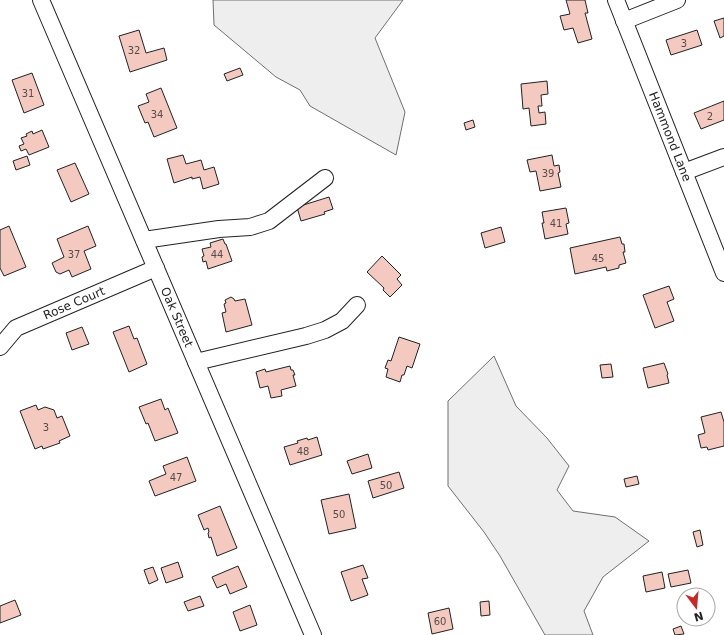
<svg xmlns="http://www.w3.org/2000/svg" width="724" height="635" font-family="'DejaVu Sans',sans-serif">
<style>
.green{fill:#eee;stroke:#6f6f6f}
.building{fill:#f3c9c0;stroke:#222}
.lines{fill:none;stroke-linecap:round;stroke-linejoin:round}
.minor-casing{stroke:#222;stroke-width:18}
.minor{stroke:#fff;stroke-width:16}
.labels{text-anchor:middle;stroke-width:3;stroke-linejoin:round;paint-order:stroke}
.number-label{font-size:10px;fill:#564c4a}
.street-label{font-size:12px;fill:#222;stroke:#fff}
</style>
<rect width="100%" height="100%" fill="#fff"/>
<g class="green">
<path d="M213 0H403L375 38 405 112 396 155 310 106 300 90 276 77 214 25Z"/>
<path d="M494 356 516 406 547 438 569 466 557 490 573 511 615 517 649 541 603 577 584 611 593 635H545L500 556 484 532 448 486V401Z"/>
</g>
<g class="building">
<path d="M566 0H585L588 13H585L592 39 578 43 573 28 564 30 560 16 570 14Z"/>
<path d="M724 18V36L720 38 714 21Z"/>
<path d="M139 30 146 53 164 48 167 60 130 72 119 36Z"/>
<path d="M697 30 702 45 671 55 666 40Z"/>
<path d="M240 68 243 75 227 81 224 74Z"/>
<path d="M32 73 44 105 24 113 12 80Z"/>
<path d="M547 81 548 94 541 95 542 106H538L539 113 545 112 546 124 531 126 529 108 523 109 521 84Z"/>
<path d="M161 88 177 128 154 137 148 122 145 123 138 106 149 102 146 94Z"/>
<path d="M724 101V120L701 129 694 113Z"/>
<path d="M473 120 475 127 466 130 464 123Z"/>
<path d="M42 130 49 147 29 155 26 149 21 151 19 146 24 144 21 138 27 136 26 134 32 131 33 134Z"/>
<path d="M183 155 186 164 201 160 204 170 214 167 219 184 203 189 200 177 192 179V177L174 183 167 159Z"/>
<path d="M552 155 554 166 559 165 560 172 558 173 561 187 540 191 536 171 530 172 527 160Z"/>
<path d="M27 156 30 165 16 170 13 161Z"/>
<path d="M75 163 89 194 71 202 57 170Z"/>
<path d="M329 197 333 209 324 212 325 214 301 221 297 207Z"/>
<path d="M566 208 569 223 566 224 568 234 545 239 542 223H544L542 212Z"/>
<path d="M9 226 26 267 4 276 0 268V230Z"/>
<path d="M88 226 96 246 84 251 91 269 72 277 69 270 60 274 56 272 52 263 64 257 57 239Z"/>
<path d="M501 227 505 242 485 248 481 233Z"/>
<path d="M620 237 622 244H624L625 252H623L626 263 619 265V268L607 271 606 267 575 274 570 248Z"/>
<path d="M223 239 225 244H226L232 261 208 269 206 261 203 262 202 257 204 256 202 249 211 247 210 243Z"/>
<path d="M382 256 401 275 397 279 402 285 390 297 383 290 384 288 367 272Z"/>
<path d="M669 286 674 299 667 302 674 321 655 328 643 295Z"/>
<path d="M231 297 234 299 235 301 245 299 252 325 226 332 222 313 226 312 224 304 226 303 225 300Z"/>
<path d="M129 326 134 339 137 338 147 364 129 372 113 332Z"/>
<path d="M82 327 89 344 72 350 66 333Z"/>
<path d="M399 337 420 344 412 368 407 366 404 375H402L400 382 386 377 388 369 385 368 388 360 391 361Z"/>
<path d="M664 363 668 374 667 375 669 383 648 388 643 368Z"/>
<path d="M611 364 613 377 602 378 600 365Z"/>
<path d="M290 366 291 370H293L295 375H293L296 386 281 390 282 396 271 398 268 386 260 388 256 372 265 369 266 372Z"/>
<path d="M161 399 165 410 168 408 178 433 155 441 148 423 146 424 139 407Z"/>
<path d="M36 405 38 410 45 407 54 410 57 418 62 416 70 436 59 441 60 443 43 449 42 446 35 449 20 411Z"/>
<path d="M721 412 724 422V446L708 450 707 447 701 448 698 435 705 433 701 417Z"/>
<path d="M317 437 322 455 290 465 284 447 298 443 297 441 307 438 308 440Z"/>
<path d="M368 454 372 468 352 474 347 461Z"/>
<path d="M187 457 196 481 155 496 149 481 166 474 163 466Z"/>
<path d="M399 472 404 488 373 498 368 481Z"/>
<path d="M637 476 639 484 626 487 624 479Z"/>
<path d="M349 494 356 528 329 534 321 500Z"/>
<path d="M220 506 237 548 217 556 211 537 209 538 208 533 209 532 208 528 204 530 198 515Z"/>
<path d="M700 530 703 545 697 547 693 532Z"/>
<path d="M178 562 183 577 166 583 161 568Z"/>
<path d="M363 565 368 578 362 579 368 595 351 601 341 572Z"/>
<path d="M238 566 247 587 230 594 226 584 217 588 212 577Z"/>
<path d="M153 567 158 580 149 584 144 570Z"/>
<path d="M688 570 691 583 671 587 668 574Z"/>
<path d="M662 572 665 588 646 592 643 576Z"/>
<path d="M200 596 204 606 188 611 184 602Z"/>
<path d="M15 600 21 615 0 623V606Z"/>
<path d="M489 601 490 615 481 616 480 602Z"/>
<path d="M250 605 257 625 240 631 233 612Z"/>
<path d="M449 608 453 629 432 634 428 613Z"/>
<path d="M681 626 684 634 675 635 673 629Z"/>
</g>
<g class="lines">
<g class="minor-casing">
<g id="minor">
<path id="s1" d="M41 0 313 635"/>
<path id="s2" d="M616 0 724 273"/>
<path d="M624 21 677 0"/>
<path d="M684 172 724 157"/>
<path d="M144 240 219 229 250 227 269 221 325 178"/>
<path id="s3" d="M0 347 16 328 156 268"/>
<path d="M196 362 306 336 325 330 342 321 357 305"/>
</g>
</g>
<use href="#minor" class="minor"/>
</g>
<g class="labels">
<g class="number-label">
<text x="684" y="47">3</text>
<text x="134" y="54">32</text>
<text x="28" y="97">31</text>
<text x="157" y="118">34</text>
<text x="710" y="120">2</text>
<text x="548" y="177">39</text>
<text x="556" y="227">41</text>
<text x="74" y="258">37</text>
<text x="217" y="258">44</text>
<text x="598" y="262">45</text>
<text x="46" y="431">3</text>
<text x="303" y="455">48</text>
<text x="176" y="481">47</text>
<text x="386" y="489">50</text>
<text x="339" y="518">50</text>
<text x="440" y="625">60</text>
</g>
<g class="street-label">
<text dy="4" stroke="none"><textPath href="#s2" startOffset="147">Hammond Lane</textPath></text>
<text dy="4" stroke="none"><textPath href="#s3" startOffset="88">Rose Court</textPath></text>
<text dy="4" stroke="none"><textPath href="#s1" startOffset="345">Oak Street</textPath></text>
</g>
</g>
<g transform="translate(696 607) rotate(164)"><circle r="19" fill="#ffffff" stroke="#a7a7a7"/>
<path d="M0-3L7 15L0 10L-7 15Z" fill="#c62828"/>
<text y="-6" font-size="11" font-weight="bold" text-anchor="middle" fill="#222222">N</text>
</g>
</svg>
